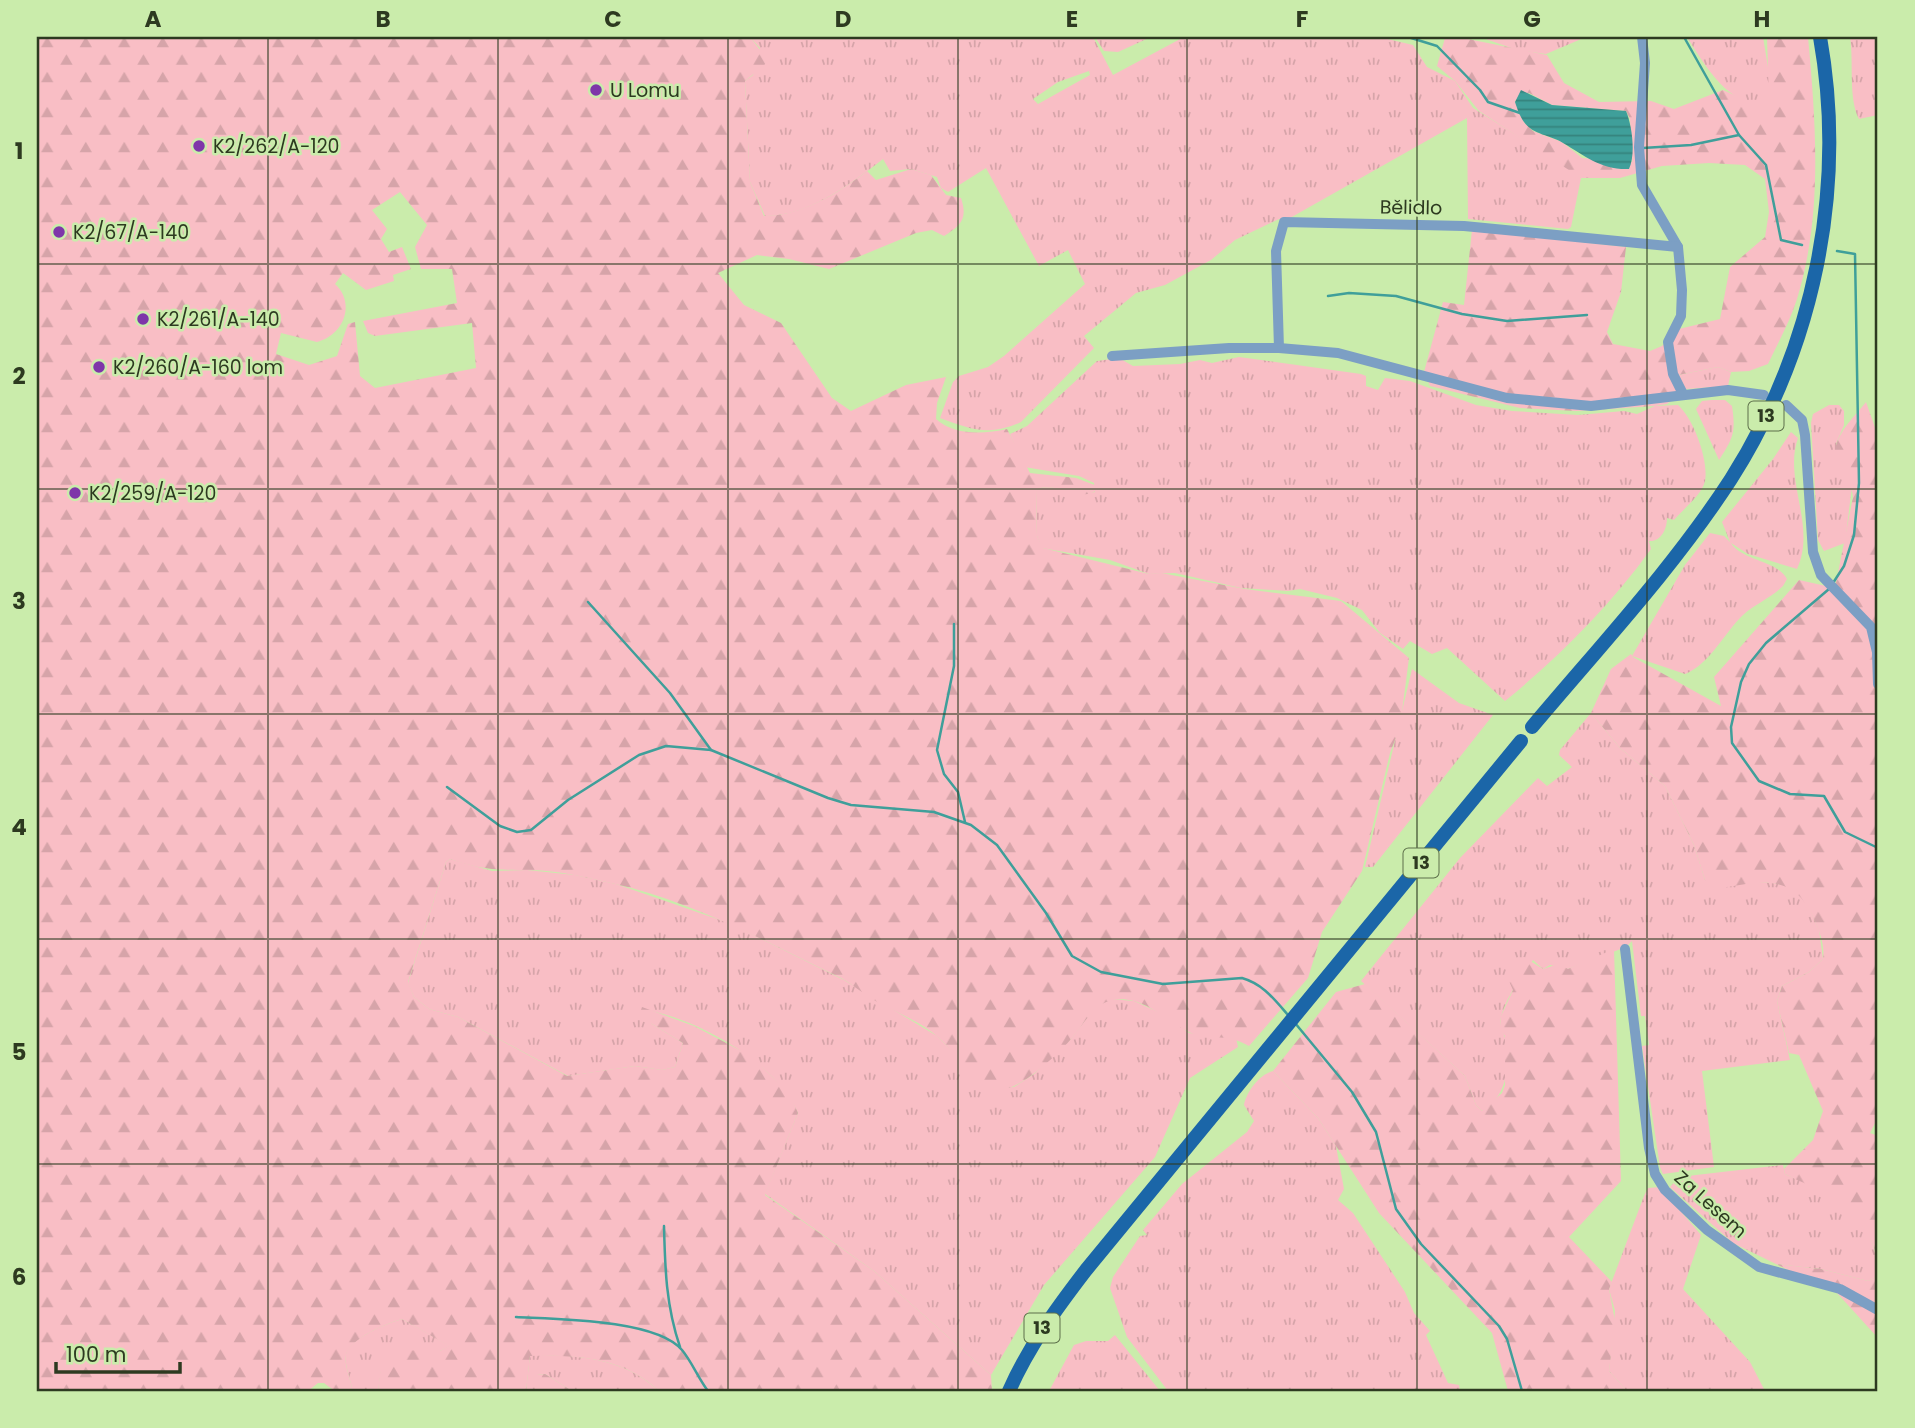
<svg xmlns="http://www.w3.org/2000/svg" width="1915" height="1428" font-family="Poppins,sans-serif">
<style>
.grass{fill:url(#grass-tufts);fill-rule:evenodd}
.forest{fill:url(#forest-firs);fill-rule:evenodd}
.water{fill:url(#water-rules)}
.lines{fill:none;stroke-linecap:round;stroke-linejoin:round}
.stream{stroke:#3f9f9a;stroke-width:2.5}
.minor{stroke:#7c9fc4;stroke-width:10}
.major{stroke:#1b66a8;stroke-width:14}
.grid{fill:none;stroke:#2d3a20;stroke-width:2;stroke-opacity:0.55}
.poi-dot{fill:#7e36a9;stroke:#caecab;stroke-width:2.5}
.labels{text-anchor:middle;stroke-width:5;stroke-linejoin:round;paint-order:stroke}
.shield{fill:#caecab;stroke:#5c6f4a;stroke-width:2}
.shield-label{font-size:18px;font-weight:bold;fill:#2d3a20}
.poi-label{font-size:19px;fill:#2d3a20;stroke:#caecab;text-anchor:start}
.street-label{font-size:19px;fill:#2d3a20;stroke:#caecab}
.neatline{fill:none;stroke:#2d3a20;stroke-width:2.5}
.grid-label{font-size:23px;text-anchor:middle;font-weight:bold;fill:#2d3a20}
</style>
<defs>
<pattern id="grass-tufts" width="24" height="20" patternUnits="userSpaceOnUse" patternTransform="scale(1.75)"><rect width="24" height="20" fill="#f9bec5"/><path d="M3 7l-1-3M5 7V3M7 7l1-3M15 17l-1-3M17 17v-4M19 17l1-3" fill="none" stroke="#d6a4a9"/></pattern>
<pattern id="forest-firs" width="22" height="20" patternUnits="userSpaceOnUse" patternTransform="scale(1.75)"><rect width="22" height="20" fill="#f9bec5"/><path d="M5 1l3.5 6h-7zM16 11l3.5 6h-7z" fill="#d6a4a9"/></pattern>
<pattern id="water-rules" width="6" height="5" patternUnits="userSpaceOnUse" patternTransform="scale(1.75)"><rect width="6" height="5" fill="#3f9f9a"/><path d="M0 2.5h6" fill="none" stroke="#35837d"/></pattern>
</defs>
<rect width="100%" height="100%" fill="#caecab"/>
<g class="grass">
<path d="M750 37H1093L1113 75 1184 37H1379L1413 45 1427 67 1455 81 1473 108 1571 169 1581 178 1571 227 1568 229 1468 219 1467 118 1290 218 1279 219 1235 240 1211 260 1165 285 1136 293 1084 336 1094 348 1021 422C989 437 970 429 940 418L953 382 959 376 988 367 1004 356 1085 284 1068 250 1039 266 986 168 948 192 941 188 937 177 911 169 890 171 883 159C849 185 809 216 765 216L750 182 745 81 753 75 760 48ZM1089 71 1090 75 1038 104 1033 99 1058 82Z"/>
<path d="M1095 37H1151L1118 52 1104 51Z"/>
<path d="M1480 37H1586L1546 54 1517 50Z"/>
<path d="M1687 37H1763L1771 85 1770 100C1732 115 1703 62 1687 37Z"/>
<path d="M1850 37H1878V115L1859 119C1848 98 1854 62 1850 37Z"/>
<path d="M1239 357 1361 374 1366 376V386L1378 390 1385 378 1410 381 1476 405 1512 411 1578 415 1624 411 1637 414 1655 406 1678 405C1693 418 1709 460 1705 481 1702 495 1683 509 1674 520L1667 518C1667 529 1661 542 1649 541L1651 549C1610 606 1559 657 1505 701L1447 648 1432 654 1410 641 1403 649 1380 633 1362 610 1337 598 1300 589 1288 591 1241 588 1175 573 1149 574 1110 560 1042 548 1037 536 1036 490C1053 481 1072 497 1095 492L1094 483 1079 476 1024 467 1010 434 1027 426 1097 361 1119 358 1133 366 1180 364 1200 360 1212 363Z"/>
<path d="M1718 367 1731 372 1728 386 1686 389 1678 375Z"/>
<path d="M1711 400H1725L1732 406C1736 433 1733 438 1719 460L1696 409 1702 401Z"/>
<path d="M1829 405H1839L1844 411V425L1836 444 1846 480 1852 486 1845 543 1824 551 1818 540 1811 423 1813 414Z"/>
<path d="M1791 432 1798 438C1783 480 1817 526 1797 569L1748 554 1731 543C1742 561 1777 560 1787 579L1783 586C1771 598 1755 604 1743 615 1724 633 1710 664 1685 674L1632 656 1685 565 1710 533 1724 536 1730 542 1722 522 1773 459Z"/>
<path d="M1412 669 1459 703 1493 715 1373 867H1365Z"/>
<path d="M1591 713 1620 748 1665 786 1694 845 1705 880 1773 883 1792 887 1807 903 1819 930 1823 959 1809 972 1782 986 1777 1001 1790 1060 1702 1071 1714 1167 1663 1174 1660 1167 1642 1046 1649 1045 1645 1016H1641L1632 941 1626 947 1568 969 1550 965 1543 969 1533 960C1521 977 1506 997 1501 1017 1499 1027 1503 1030 1505 1038 1511 1064 1507 1098 1482 1111L1476 1105 1465 1076 1361 981 1460 858 1538 778 1547 786 1572 767 1559 755 1560 750Z"/>
<path d="M450 859 492 871 527 870 575 875 616 884 729 923 844 980 937 1036 976 1075 995 1088 1014 1087 1034 1074 1071 1039 1095 1007 1111 999 1134 1001 1165 1015 1189 1033 1236 1038 1238 1047 1190 1078 1155 1157 1044 1285 991 1375 874 1271 765 1194 798 1113C779 1069 718 1032 673 1017 662 1013 652 1012 642 1008L652 1024 683 1043 675 1067 662 1070 635 1066 568 1076 458 1017 429 1009 414 997 408 983 446 862Z"/>
<path d="M1273 1071 1318 1118 1336 1146 1344 1189 1338 1200 1353 1213 1405 1292 1414 1313 1430 1331 1426 1335 1448 1383 1459 1385 1460 1391H1168L1127 1337 1110 1288 1113 1277 1140 1236 1147 1235 1143 1230 1182 1184 1247 1132 1254 1121 1244 1105C1247 1091 1259 1075 1273 1071Z"/>
<path d="M1783 1165 1785 1174C1803 1183 1830 1188 1846 1202 1866 1220 1878 1249 1878 1276L1868 1281 1821 1269 1776 1264 1733 1243 1670 1187 1679 1177Z"/>
<path d="M1660 1187 1701 1235 1683 1289 1750 1362 1765 1391H1627L1609 1371 1615 1311 1609 1289 1644 1196 1648 1188Z"/>
<path d="M402 1319 450 1346 440 1351 383 1357 378 1391H345L352 1388C350 1378 344 1363 346 1354 350 1338 388 1323 402 1319Z"/>
<path d="M1115 1335 1160 1391H1049L1074 1345 1086 1341H1108Z"/>
<path d="M530 1355C577 1355 623 1357 659 1391H572L545 1374 537 1375V1391H526Z"/>
</g>
<g class="forest">
<path d="M37 37H750L769 61 745 81 750 182 764 216C801 216 839 193 867 171L876 180 911 169 931 175 946 195 961 198C968 219 961 225 944 236L932 230 916 233 829 269 789 259 757 255 718 273 744 305 781 323 832 398 851 411 906 385 946 377 937 403 936 419C955 436 984 434 1007 429L1030 473 1076 478 1100 487C1081 507 1057 479 1036 490L1037 536 1043 548 1149 574 1161 573 1245 589 1341 601 1409 658 1400 727 1390 753 1362 871 1322 932 1308 978 1249 1046C1225 1032 1205 1041 1189 1032 1170 1023 1155 1007 1134 1001 1099 993 1090 1016 1072 1038 1059 1053 1020 1091 1000 1089 977 1087 956 1054 940 1039 921 1021 894 1012 872 999 861 992 852 984 841 978 767 942 692 901 611 883 584 877 556 870 528 870 496 870 482 870 450 859L446 862 408 982 414 997 429 1009 458 1017 567 1076 635 1066 662 1070 675 1067 683 1043 639 1016 642 1007 694 1026 751 1056 789 1093 798 1113 765 1195 874 1271 991 1375 992 1391H659C623 1357 577 1355 530 1356L526 1391H378L382 1357 399 1350 440 1351 449 1346 402 1319C388 1323 350 1338 346 1355 344 1364 350 1378 352 1388 340 1394 334 1391 324 1383H318L308 1391H37ZM400 192 427 225 415 247 421 269H452L457 303 363 321 368 333 375 336 472 323 476 368 375 388 360 376 355 322 348 324 337 356 309 365 276 354 281 333 317 342C344 335 356 303 335 284L343 273 366 290 394 281 393 275 411 269 402 247 389 252 381 239 387 229 372 210Z"/>
<path d="M1458 37 1547 55 1564 83 1599 102 1651 101 1674 109 1723 90 1748 101 1769 100 1767 37H1808C1816 125 1823 214 1797 299 1790 321 1778 343 1768 364L1749 371 1731 372 1718 367 1678 375 1686 389 1667 404 1655 406 1576 411 1520 408 1430 386 1424 372 1443 302 1464 305 1472 230 1626 247 1621 292 1607 332 1613 344 1650 351 1662 346 1679 329 1720 319 1730 267 1765 237 1769 212 1765 179 1745 165 1709 163 1662 166 1620 178H1581L1479 111 1455 81 1437 66 1445 38ZM1529 93 1552 105 1626 111 1630 119 1632 162 1582 158 1562 142 1533 131 1524 122 1515 101Z"/>
<path d="M1866 402 1878 436V1117L1870 1133 1878 1136V1258C1858 1198 1835 1199 1785 1174L1784 1169 1813 1140 1823 1111 1799 1055 1789 1053 1777 1001 1782 986 1809 972 1823 959C1825 944 1819 930 1813 917 1792 870 1756 883 1714 889L1705 880 1694 845 1665 786 1620 748 1591 713 1611 669 1631 654 1633 657 1721 706 1714 677 1799 580 1835 588 1853 497C1852 483 1843 481 1838 469 1826 442 1851 421 1866 402Z"/>
<path d="M1614 949 1621 1181 1569 1237 1612 1282 1609 1289 1615 1321 1609 1371 1627 1391H1508L1492 1333 1379 1213 1318 1118 1273 1071 1336 992 1365 984 1465 1076 1476 1105 1482 1111 1502 1093 1505 1085V1036L1500 1029 1501 1016 1513 990 1508 979 1512 963 1524 957 1543 969 1558 964 1568 969Z"/>
<path d="M1776 1264 1821 1269 1868 1281 1878 1276V1338L1837 1293Z"/>
<path d="M545 1374 572 1391H537V1375Z"/>
</g>
<path class="water" d="M1521 90 1552 105 1626 111C1632 125 1636 154 1629 169 1601 170 1585 156 1563 143 1551 135 1533 135 1524 122 1520 117 1517 108 1515 102Z"/>
<g class="lines">
<g class="stream">
<path d="M1408 37 1437 46 1480 90 1488 102 1520 113"/>
<path d="M1684 37 1739 135 1766 165 1781 240 1802 245"/>
<path d="M1643 148 1691 145 1739 135"/>
<path d="M1328 296 1349 293 1396 296 1462 314 1507 321 1587 315"/>
<path d="M1833 583 1844 566 1854 535 1859 483 1855 254 1837 251"/>
<path d="M1829 589 1766 643 1749 664 1741 682 1731 727 1732 743 1759 781 1790 794 1824 796 1845 832 1878 848"/>
<path d="M588 602 670 693 711 750"/>
<path d="M954 624V666L937 750 944 774 958 792 965 822"/>
<path d="M447 787 500 826 517 832 531 830 568 800 639 755 666 746 711 750 828 798 851 805 934 812 971 825 997 845 1046 913 1072 956 1101 972 1163 984 1242 978C1263 984 1274 999 1288 1015"/>
<path d="M1295 1023 1352 1092 1376 1132 1396 1209 1421 1244 1499 1326 1507 1339 1522 1391"/>
<path d="M664 1226C665 1268 666 1306 680 1347"/>
<path d="M516 1317C554 1319 656 1319 682 1350 692 1362 698 1378 708 1391"/>
</g>
<g class="minor">
<path d="M1642 37 1645 63 1639 147 1642 185 1678 247 1682 290 1681 316 1668 342 1673 374 1683 394"/>
<path d="M1279 348 1276 251 1284 222 1464 226 1678 247"/>
<path d="M1112 356 1229 348H1279L1338 353 1507 398 1591 406 1728 390 1764 395"/>
<path d="M1786 405 1802 420 1805 435 1813 552 1821 575 1871 627 1877 652 1878 684"/>
<path d="M1625 949 1649 1148 1655 1174 1665 1190 1707 1230 1759 1267 1840 1289 1878 1310"/>
</g>
<g class="major">
<path d="M1532 727C1600 646 1674 567 1731 479 1814 348 1847 189 1820 37"/>
<path d="M1009 1391C1029 1346 1056 1309 1086 1270L1521 741"/>
</g>
</g>
<path class="grid" d="M268 37V1391M498 37V1391M728 37V1391M958 37V1391M1187 37V1391M1417 37V1391M1647 37V1391M37 264H1878M37 489H1878M37 714H1878M37 939H1878M37 1164H1878"/>
<g class="poi-dot">
<circle cx="596" cy="90" r="7"/>
<circle cx="199" cy="146" r="7"/>
<circle cx="59" cy="232" r="7"/>
<circle cx="143" cy="319" r="7"/>
<circle cx="99" cy="367" r="7"/>
<circle cx="75" cy="493" r="7"/>
</g>
<g class="labels">
<g class="shield">
<rect x="1748.5" y="401.5" width="35" height="29" rx="5"/>
<rect x="1403.5" y="848.5" width="35" height="29" rx="5"/>
<rect x="1024.5" y="1313.5" width="35" height="29" rx="5"/>
</g>
<g class="shield-label">
<text x="1766" y="422">13</text>
<text x="1421" y="869">13</text>
<text x="1042" y="1334">13</text>
</g>
<g class="poi-label">
<text x="610" y="97">U Lomu</text>
<text x="213" y="153">K2/262/A-120</text>
<text x="73" y="239">K2/67/A-140</text>
<text x="157" y="326">K2/261/A-140</text>
<text x="113" y="374">K2/260/A-160 lom</text>
<text x="89" y="500">K2/259/A-120</text>
</g>
<g class="street-label">
<text transform="translate(1411 207) rotate(1)" y="7">Bělidlo</text>
<text transform="translate(1711 1204) rotate(42)" y="7">Za Lesem</text>
</g>
</g>
<rect width="1915" height="1428" fill="none" stroke="#caecab" stroke-width="77"/>
<path d="M56 1362v10h124v-10" fill="none" stroke="#2d3a20" stroke-width="3.5"/>
<text x="66" y="1362" font-size="21" fill="#2d3a20" stroke="#caecab" stroke-width="5" paint-order="stroke">100 m</text>
<rect x="38" y="38" width="1838" height="1352" class="neatline"/>
<g class="grid-label">
<text x="153" y="27">A</text>
<text x="383" y="27">B</text>
<text x="613" y="27">C</text>
<text x="843" y="27">D</text>
<text x="1072" y="27">E</text>
<text x="1302" y="27">F</text>
<text x="1532" y="27">G</text>
<text x="1762" y="27">H</text>
<text x="19" y="159">1</text>
<text x="19" y="384">2</text>
<text x="19" y="609">3</text>
<text x="19" y="835">4</text>
<text x="19" y="1060">5</text>
<text x="19" y="1285">6</text>
</g>
</svg>
